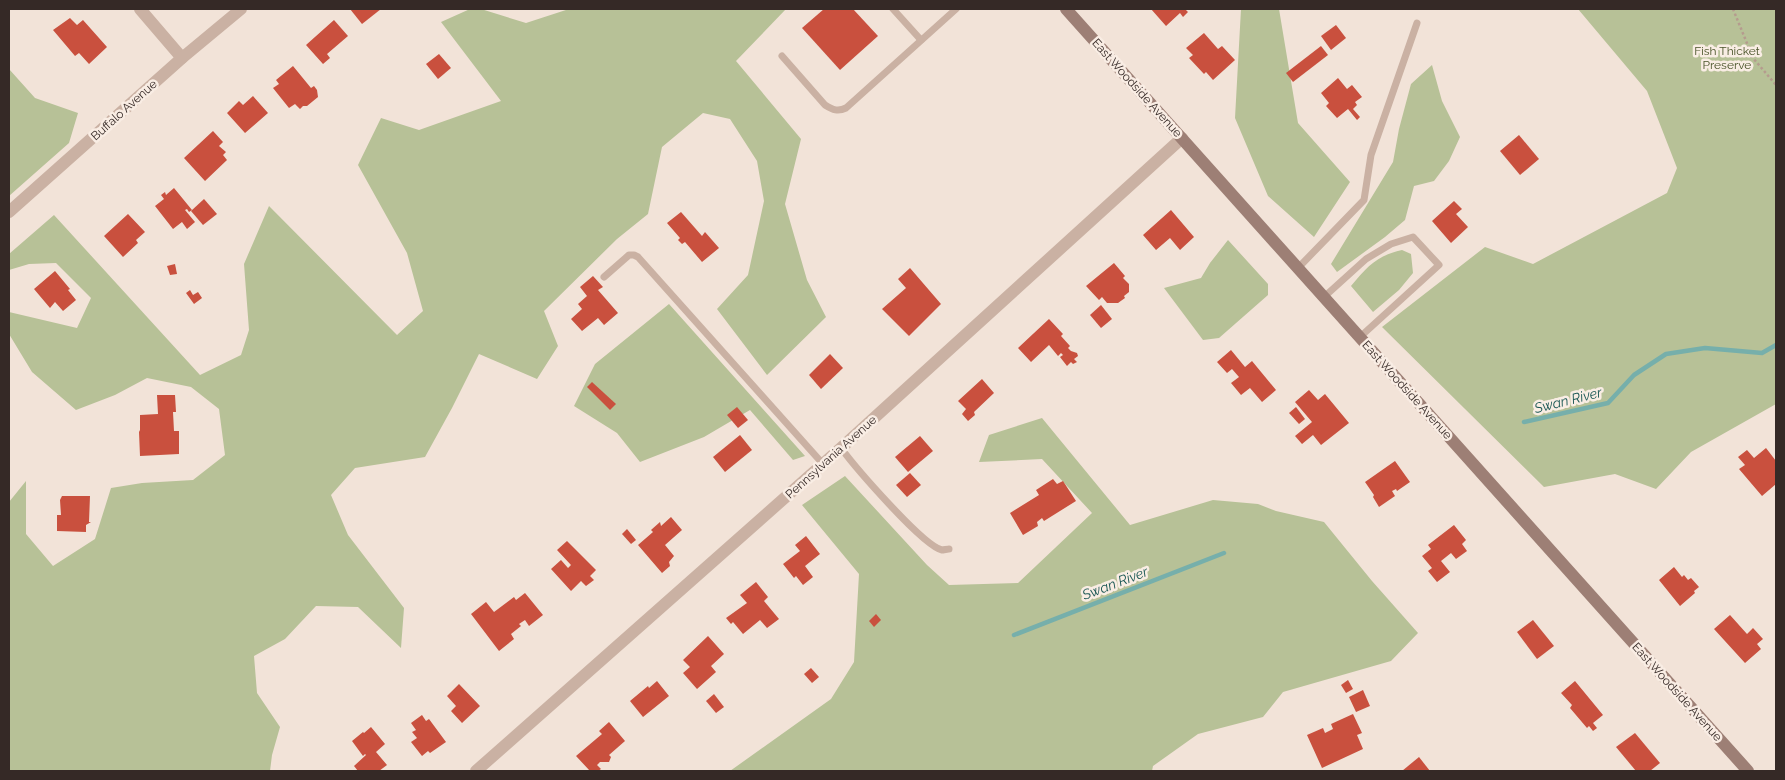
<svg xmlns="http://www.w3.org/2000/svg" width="1785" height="780" font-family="Raleway,sans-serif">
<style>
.green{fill:#b7c197}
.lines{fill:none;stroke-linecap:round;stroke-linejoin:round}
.stream{stroke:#76afab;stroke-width:4.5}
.building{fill:#c9503e}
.path{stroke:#b59b8e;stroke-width:2.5;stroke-dasharray:2.5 2.5;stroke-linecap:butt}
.service{stroke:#cab1a3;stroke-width:7}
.minor{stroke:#cab1a3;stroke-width:12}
.secondary{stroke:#9d7f75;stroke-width:12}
.labels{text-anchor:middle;stroke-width:5;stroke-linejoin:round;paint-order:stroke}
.park-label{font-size:12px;fill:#495329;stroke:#f9ede4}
.street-label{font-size:12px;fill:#352926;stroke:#f9ede4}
.water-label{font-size:14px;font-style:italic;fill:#1a5754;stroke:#f9ede4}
</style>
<rect width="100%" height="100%" fill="#f2e3d8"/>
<g class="green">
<path d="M470 9H481L526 23 569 9H786L736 61 801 139 785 204 807 280 826 317 767 375 717 309 748 275 764 201 757 161 730 119 703 113 662 147 648 214 617 239 544 311 558 346 537 379 479 354 452 408 425 457 355 468 331 495 348 535 404 608 401 648 358 607 316 606 285 639 254 656 257 693 280 727 272 755 270 771H9V502L26 481V534L53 566 95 539 111 488 142 483 193 480 225 455 219 409 191 387 147 378 115 395 76 410 32 372 9 334V312L77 328 91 298 56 263 29 264 9 270V254L54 215 200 375 241 355 249 330 244 264 269 206 397 335 423 311 407 253 358 165 381 118 419 130 501 101 441 22Z"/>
<path d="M1241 9H1279L1298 123 1350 182 1314 237 1268 196 1235 118Z"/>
<path d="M1578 9H1776V404L1691 452 1656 489 1615 474 1544 487 1382 327 1485 247 1533 264 1667 193 1677 168 1647 91Z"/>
<path d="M1432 65 1442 101 1460 137 1449 161 1434 181 1414 186 1405 220 1385 237 1337 272 1331 264 1393 162 1399 129 1411 84Z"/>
<path d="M9 69 35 98 78 113 69 143 9 196Z"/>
<path d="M1228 240 1268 284V295L1219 338 1203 340 1164 288 1201 278 1210 263Z"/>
<path d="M1402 250 1411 254 1413 273 1399 290 1373 312 1351 286C1368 266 1376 256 1402 250Z"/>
<path d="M669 304 805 456 793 460 750 410 704 437 640 462 617 433 574 406 595 364Z"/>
<path d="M1042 418 1130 525 1213 500 1258 504 1276 511 1324 522 1372 581 1418 633 1391 661 1283 692 1263 717 1198 734 1153 766 1152 771H730L831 699 854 662 859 574 802 505 845 476 927 565 949 585 1018 583 1092 513 1042 459 979 462 989 435Z"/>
</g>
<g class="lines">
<g class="stream">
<path d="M1524 422 1608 403 1634 375 1666 354 1705 348 1762 353 1776 345"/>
<path d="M1014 635 1224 553"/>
</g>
</g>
<g class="building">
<path d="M350 9H381L362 24Z"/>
<path d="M824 9H853L878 36 840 70 802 28Z"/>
<path d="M1151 9H1185L1188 12 1183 17 1180 13 1166 26Z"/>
<path d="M70 18 77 25 83 20 107 47 89 64 79 53 75 56 53 30Z"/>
<path d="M334 20 348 36 327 54 330 58 323 64 306 45Z"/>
<path d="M1336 25 1346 38 1331 50 1321 36Z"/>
<path d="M1204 33 1218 49 1222 46 1235 60 1213 80 1206 72 1204 74 1189 58 1193 55 1186 48Z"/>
<path d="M1321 46 1328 55 1293 82 1286 73Z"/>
<path d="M439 54 451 68 438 79 426 64Z"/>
<path d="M293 66 311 88 314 86 317 90 318 97 307 106H303L300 109 295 104 289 108 273 88 279 84 276 80Z"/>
<path d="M1338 78 1347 89 1352 85 1362 97 1355 102 1357 105 1353 109 1360 117 1357 120 1348 109 1337 118 1326 106 1329 103 1321 93Z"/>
<path d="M253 96 268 113 245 133 227 113 239 101 243 105Z"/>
<path d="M213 131 223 142 219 146 226 152 223 155 227 160 205 181 184 158Z"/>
<path d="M1519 135 1539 159 1520 175 1500 151Z"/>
<path d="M174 188 192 210 189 212 187 209 185 210 195 222 187 229 182 222 173 229 155 206 164 199 161 195 165 192 166 195Z"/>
<path d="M204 199 217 214 203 225 191 211Z"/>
<path d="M1454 201 1462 209 1456 214 1468 227 1451 243 1432 221Z"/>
<path d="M1171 210 1194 237 1180 250 1170 238 1156 250 1143 235Z"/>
<path d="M681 212 702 236 705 232 719 248 702 262 685 242 682 244 678 240 680 238 667 223Z"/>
<path d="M128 214 145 232 136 240 138 243 123 257 104 236Z"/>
<path d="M1114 263 1125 276 1123 278 1129 284V292L1124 296 1125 298 1118 303H1107L1102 297 1099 300 1086 286Z"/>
<path d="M175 264 177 274 170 275 167 266Z"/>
<path d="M910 268 941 304 909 336 882 309 906 288 898 279Z"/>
<path d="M55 271 70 289 68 290 76 300 63 311 55 302 50 308 34 289Z"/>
<path d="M593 276 603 287 598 290 618 313 604 325 598 318 582 331 571 319 582 309 578 304 587 296 580 287Z"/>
<path d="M190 290 193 295 198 292 202 298 194 304 186 293Z"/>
<path d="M1101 305 1112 319 1101 328 1090 315Z"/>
<path d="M1049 319 1063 334 1061 336 1070 346 1068 348 1071 351 1077 353 1078 356 1074 359 1077 362 1073 364 1071 362 1067 366 1060 357 1063 355 1061 353 1058 356 1049 345 1031 362 1018 348Z"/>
<path d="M1231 350 1245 367 1252 361 1276 390 1262 402 1250 388 1241 395 1231 383 1239 377 1232 369 1227 373 1217 362Z"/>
<path d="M830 354 843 368 821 389 809 375Z"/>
<path d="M982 379 994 393 974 412 975 415 968 421 962 414 966 409 958 401Z"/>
<path d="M592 382 616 404 610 410 587 387Z"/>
<path d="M1309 390 1318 400 1325 394 1349 423 1321 445 1313 435 1302 444 1295 436 1312 422 1295 402Z"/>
<path d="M157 395H175L176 412H173L174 431H179V454L140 456 139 432 140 430V415L158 414Z"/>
<path d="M737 407 748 420 738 428 727 415Z"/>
<path d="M1296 407 1305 419 1299 424 1289 413Z"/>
<path d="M740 435 752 450 725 472 713 457Z"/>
<path d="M920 436 933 451 908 472 895 457Z"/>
<path d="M1766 448 1776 461V484L1762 496 1739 469 1745 465 1738 457 1747 450 1754 458Z"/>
<path d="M1395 461 1410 482 1397 491 1396 489 1392 491 1395 496 1379 507 1373 497 1374 495 1365 482Z"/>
<path d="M910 473 921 485 907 497 896 485Z"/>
<path d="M1053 479 1057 484 1063 481 1076 501 1044 521 1042 518 1037 522 1038 526 1023 535 1010 513 1039 495 1036 490Z"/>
<path d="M62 496H90L89 522H91L86 525V532L57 531V515H61L60 500Z"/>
<path d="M671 517 682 530 665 545 674 556 669 562 670 566 662 573 638 545 653 532 651 530 660 522 661 526Z"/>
<path d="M1454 525 1466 540 1462 544 1467 551 1456 559 1451 553 1441 561 1450 572 1437 582 1428 571 1432 568 1422 556 1431 549 1428 545Z"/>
<path d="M627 529 636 540 631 544 622 534Z"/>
<path d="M806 536 820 554 805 566 813 577 803 585 796 576 794 578 783 564 800 551 795 545Z"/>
<path d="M567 541 596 570 590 576 594 580 586 586 581 581 571 591 551 569 561 560 568 568 571 565 557 550Z"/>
<path d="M1674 567 1682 577 1684 575 1688 580 1691 578 1699 587 1694 591 1695 593 1680 606 1659 580Z"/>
<path d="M756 582 768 597 764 601 779 619 767 628 760 620 743 634 733 622 731 624 726 618 747 603 740 595Z"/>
<path d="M525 593 543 615 529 626 525 620 519 624 521 626 511 634 514 639 499 651 471 614 486 602 494 612 514 597 516 600Z"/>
<path d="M876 614 881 620 874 627 869 621Z"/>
<path d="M1730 615 1747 634 1753 628 1763 639 1757 644 1761 649 1745 663 1714 629Z"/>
<path d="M1533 620 1554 646 1537 659 1517 632Z"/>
<path d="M708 636 724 654 711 666 716 672 697 689 683 673 690 667 683 660Z"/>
<path d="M811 668 819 677 812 683 804 674Z"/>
<path d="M1348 680 1353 689 1346 693 1341 685Z"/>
<path d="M657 681 669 696 643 717 630 701 648 686 649 688Z"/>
<path d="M1575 681 1603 715 1593 723 1597 728 1593 731 1589 726 1587 728 1570 708 1572 705 1561 693Z"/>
<path d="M459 684 480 706 462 723 451 711 456 706 447 696Z"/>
<path d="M1363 690 1370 706 1356 712 1349 697Z"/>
<path d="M714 694 724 707 716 713 706 701Z"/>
<path d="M1353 714 1362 733 1357 735 1363 749 1322 768 1307 735 1323 728 1325 733 1333 729 1331 724Z"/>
<path d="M422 715 426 721 429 719 446 742 430 753 428 751 422 756 411 742 417 738 412 732 416 730 411 723Z"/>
<path d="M609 722 625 741 609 755 611 757 609 762H600L597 765 601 769 598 771H590L576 756 602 734 599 731Z"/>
<path d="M371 727 385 744 376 752 387 765 379 771H358L354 766 366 755 365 754 363 756 352 741 363 732 364 733Z"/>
<path d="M1635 733 1660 763 1650 771H1636L1616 747Z"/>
<path d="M1419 757 1430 771H1402Z"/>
</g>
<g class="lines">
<path class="path" d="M1733 9 1753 58 1776 85"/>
<g class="service">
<path d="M893 9 921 40"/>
<path d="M782 56 825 105C833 110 838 112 846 108L956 9"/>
<path d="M1298 268 1364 200 1371 155 1417 23"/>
<path d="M604 277 629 255H634L638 257 823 464"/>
<path d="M1324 297 1366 259 1391 244 1413 237 1439 265 1360 337"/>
<path d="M841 448C855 467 923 546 942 550 943 550 948 549 949 549"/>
</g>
<g class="minor">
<path d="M140 9 182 58"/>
<path d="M9 212 182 58 241 9"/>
<path d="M476 771 841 448 1182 138"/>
</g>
<path class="secondary" d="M1066 9 1748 771"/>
</g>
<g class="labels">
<g class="park-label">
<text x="1727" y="55">Fish Thicket<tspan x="1727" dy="14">Preserve</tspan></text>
</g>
<g class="street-label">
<text transform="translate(1137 88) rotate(48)" y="4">East Woodside Avenue</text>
<text transform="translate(124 110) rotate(-42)" y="4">Buffalo Avenue</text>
<text transform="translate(1407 390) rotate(48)" y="4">East Woodside Avenue</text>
<text transform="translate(831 457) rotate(-42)" y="4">Pennsylvania Avenue</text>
<text transform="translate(1677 692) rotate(48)" y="4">East Woodside Avenue</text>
</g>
<g class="water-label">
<text transform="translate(1568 400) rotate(-14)" y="5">Swan River</text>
<text transform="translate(1115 583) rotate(-21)" y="5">Swan River</text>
</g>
</g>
<rect width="1785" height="780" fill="none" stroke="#352926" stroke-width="20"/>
</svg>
